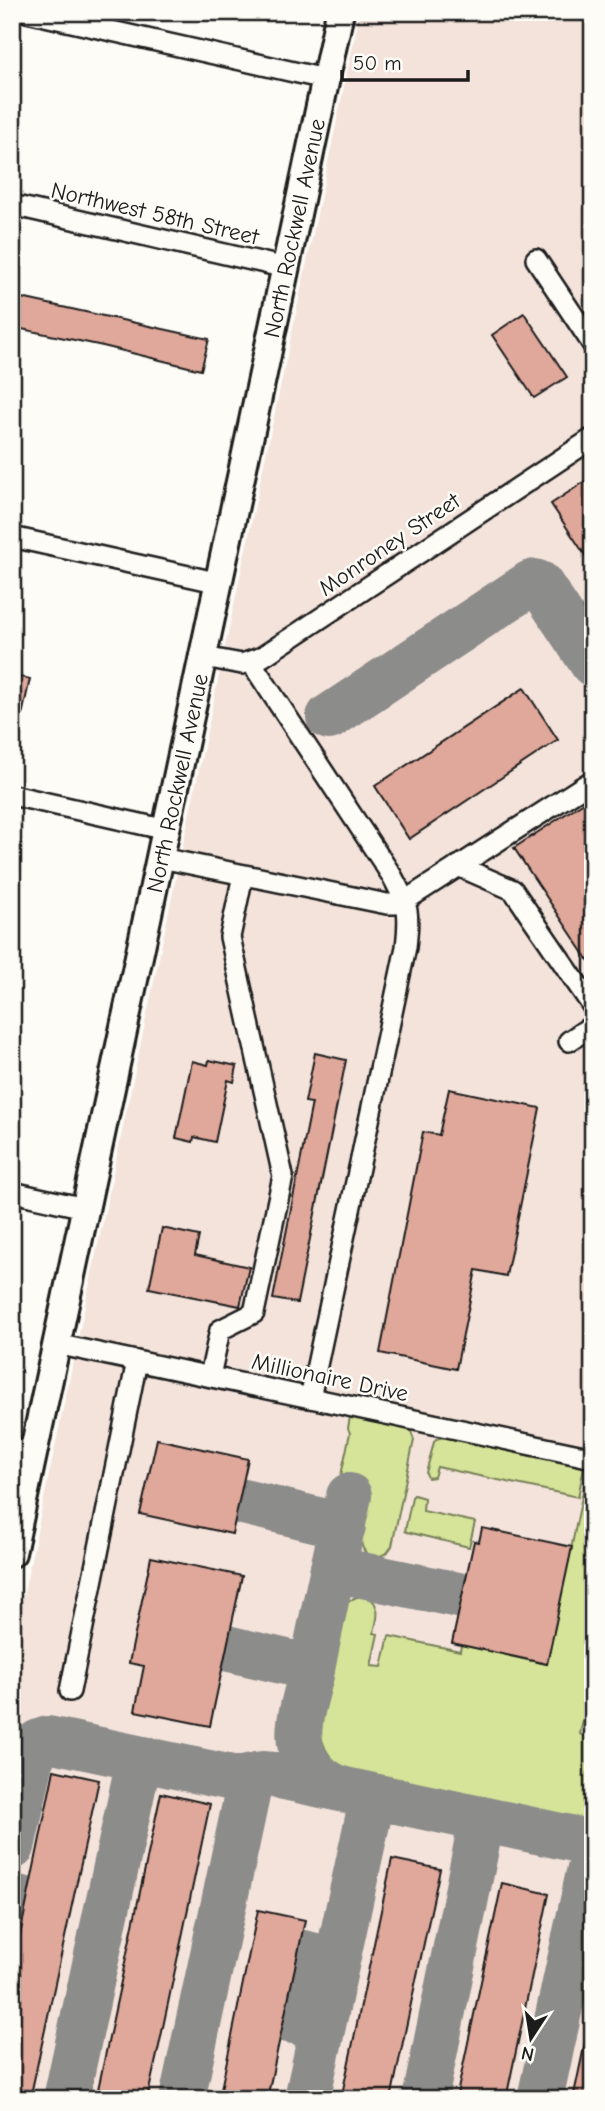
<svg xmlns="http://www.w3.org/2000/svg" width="605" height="2111" font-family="'Comic Neue',sans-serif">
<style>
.built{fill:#f4e3db}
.green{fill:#d5e498;stroke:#78805a;stroke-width:2}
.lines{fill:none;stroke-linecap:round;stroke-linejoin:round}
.taxiway{stroke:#8c8c8a;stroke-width:46}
.building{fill:#e0a89b;stroke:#1c1c1c;stroke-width:2}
.minor-casing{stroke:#1c1c1c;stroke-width:24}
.major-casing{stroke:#1c1c1c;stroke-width:32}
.minor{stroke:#fdfcf7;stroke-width:19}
.major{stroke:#fdfcf7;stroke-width:26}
.labels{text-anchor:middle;stroke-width:5;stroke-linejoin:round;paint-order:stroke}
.street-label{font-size:23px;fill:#1c1c1c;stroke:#fdfcf7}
</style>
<rect width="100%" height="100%" fill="#fdfcf7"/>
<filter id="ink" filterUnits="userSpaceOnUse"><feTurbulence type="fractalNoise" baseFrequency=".0143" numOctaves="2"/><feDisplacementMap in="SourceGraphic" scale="14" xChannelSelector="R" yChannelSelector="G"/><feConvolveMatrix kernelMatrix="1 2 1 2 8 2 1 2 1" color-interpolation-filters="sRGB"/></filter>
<g filter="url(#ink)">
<path class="built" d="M360 12H593V2099H12V1649Z"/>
<g class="green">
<path d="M350 1417 406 1429 411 1432 414 1440 392 1546 387 1553 378 1557C349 1555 365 1519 368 1500L337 1494 350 1433 348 1428Z"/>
<path d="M444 1437 584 1467 578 1497 437 1467 434 1477 428 1478 426 1473 434 1442 436 1439Z"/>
<path d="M588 1468 593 1469V1677L580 1734 593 1738V1823L352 1772V1770C331 1765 321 1747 320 1726L345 1605C356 1594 372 1591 377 1609 379 1616 375 1626 374 1633L378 1634 371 1666 382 1667 389 1636 460 1651 461 1645 547 1664Z"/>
<path d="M414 1495 424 1498 423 1511 475 1522 469 1547 407 1532 405 1531 412 1497Z"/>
</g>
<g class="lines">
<g class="taxiway">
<path d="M329 717 531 583 535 582 540 584 593 664"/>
<path d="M239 1501 343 1526"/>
<path d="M333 1569 463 1596"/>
<path d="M226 1648 312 1668"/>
<path d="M341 1789C323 1782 307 1769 301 1749 295 1726 306 1697 311 1675 322 1615 336 1556 349 1496"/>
<path d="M12 1847 33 1751 39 1742 48 1739 237 1779 262 1774 275 1775 593 1843"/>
<path d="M12 1897 28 1900"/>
<path d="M298 1952 336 1961"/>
<path d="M291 1986 329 1994"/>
<path d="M284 2019 322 2027"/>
<path d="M66 2099 136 1774 140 1765 148 1760"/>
<path d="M182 2099 249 1786 257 1775"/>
<path d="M307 2099 369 1814C374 1800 384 1799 397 1801"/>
<path d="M425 2099 482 1819"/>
<path d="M540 2099 593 1854"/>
</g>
</g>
<g class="building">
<path d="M12 296 209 339 201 370 103 346 12 327Z"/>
<path d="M524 313 567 377 534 398 492 335Z"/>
<path d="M593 476V567L551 504Z"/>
<path d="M12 675 30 679 18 734 12 733Z"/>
<path d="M524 688 558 740 409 839 375 786Z"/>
<path d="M593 796V967L514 848Z"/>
<path d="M315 1053 346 1060 297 1303 273 1299 312 1103 305 1102Z"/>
<path d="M209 1060 237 1066 234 1082 228 1080 215 1142 194 1137 193 1142 176 1138 192 1061 208 1065Z"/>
<path d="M449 1089 540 1108 506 1276 476 1270 456 1369 380 1353 423 1132 439 1135Z"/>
<path d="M162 1228 199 1236 195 1255 249 1267 240 1306 149 1288Z"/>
<path d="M157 1439 248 1459 232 1534 140 1514Z"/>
<path d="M482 1528 572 1547 547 1664 452 1643 474 1541 479 1542Z"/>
<path d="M151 1557 242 1576 210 1726 135 1711 144 1666 129 1663Z"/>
<path d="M54 1770 99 1780 30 2099H12V1974Z"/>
<path d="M161 1793 210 1804 159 2046 147 2099H96Z"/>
<path d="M392 1859 440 1869 413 1994 391 2099H341Z"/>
<path d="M502 1883 549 1894 506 2099H456Z"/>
<path d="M258 1910 305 1920 267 2099H219Z"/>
<path d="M587 2033 593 2034V2099H573Z"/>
</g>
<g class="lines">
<g class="minor-casing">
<g id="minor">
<path d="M27 12 325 79"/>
<path d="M12 205 286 268"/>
<path d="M536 259 593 345"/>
<path d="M12 537 220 583"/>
<path d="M204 657 242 664 262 657 593 438"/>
<path d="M251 662 392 876C409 907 410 912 406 947L310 1398"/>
<path d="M12 795 167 830"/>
<path d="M161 858 387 904H396L406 900 593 780"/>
<path d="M458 866 513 890 593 1007"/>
<path d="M569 1041 593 1025"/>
<path d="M12 1192 85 1208"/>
<path d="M56 1344 593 1458"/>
<path d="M210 1376 220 1330 254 1313 283 1176 230 937 243 875"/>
<path d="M12 1448 34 1452"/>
<path d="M70 1691 137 1361"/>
</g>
</g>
<g class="major-casing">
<path id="major" d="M12 1553 340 12"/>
</g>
<use href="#minor" class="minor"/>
<use href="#major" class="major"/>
</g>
</g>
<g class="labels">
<g class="street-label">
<text transform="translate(155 213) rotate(13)" y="8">Northwest 58th Street</text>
<text transform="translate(294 228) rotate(-78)" y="8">North Rockwell Avenue</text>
<text transform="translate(389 544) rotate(-34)" y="8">Monroney Street</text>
<text transform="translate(177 783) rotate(-78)" y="8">North Rockwell Avenue</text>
<text transform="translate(330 1377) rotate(12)" y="8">Millionaire Drive</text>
</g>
</g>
<rect width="605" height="2111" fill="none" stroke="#fdfcf7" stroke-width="42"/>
<rect x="21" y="21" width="563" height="2069" fill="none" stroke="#1c1c1c" stroke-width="2.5" filter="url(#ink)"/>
<g transform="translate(531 2038) rotate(192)" stroke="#fdfcf7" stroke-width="5" paint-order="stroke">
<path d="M0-5L12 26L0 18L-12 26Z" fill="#1c1c1c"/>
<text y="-10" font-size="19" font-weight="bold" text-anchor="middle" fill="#1c1c1c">N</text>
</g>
<path d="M342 70v10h126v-10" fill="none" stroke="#1c1c1c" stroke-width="3.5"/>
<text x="353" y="70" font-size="21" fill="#1c1c1c" stroke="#fdfcf7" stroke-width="5" paint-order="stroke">50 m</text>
</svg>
